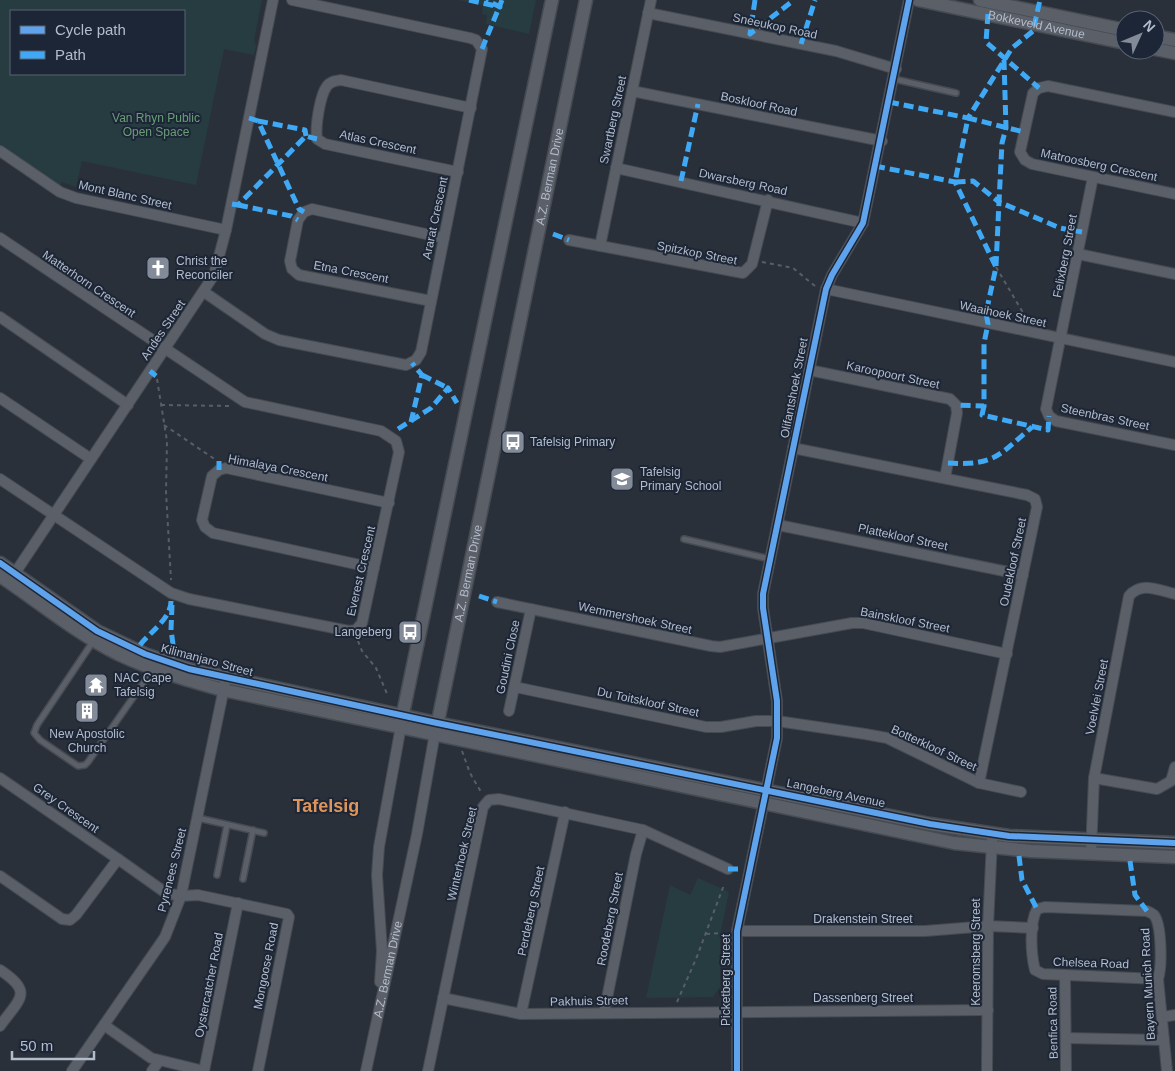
<svg xmlns="http://www.w3.org/2000/svg" width="1175" height="1071" font-family="Helvetica,sans-serif">
<style>
.green{fill:#263c41;fill-rule:evenodd}
.lines{fill:none;stroke-linecap:round;stroke-linejoin:round}
.service-casing{stroke:#464b52;stroke-width:8}
.minor-casing{stroke:#464b52;stroke-width:12}
.tertiary-casing{stroke:#464b52;stroke-width:15}
.path{stroke:#585e65;stroke-width:2;stroke-dasharray:4 4;stroke-linecap:butt}
.service{stroke:#5a5f68;stroke-width:5}
.minor{stroke:#5a5f68;stroke-width:10}
.tertiary{stroke:#5a5f68;stroke-width:12}
.quiet{stroke:#3fa9f5;stroke-width:5;stroke-dasharray:10 5;stroke-linecap:butt}
.cycleway-casing{stroke:#1c2636;stroke-width:9}
.cycleway{stroke:#60a3ed;stroke-width:6}
.labels{text-anchor:middle;stroke-width:4;stroke-linejoin:round;paint-order:stroke}
.street-label{font-size:12px;fill:#b3bccb;stroke:#1c2636}
.park-label{font-size:12px;fill:#699e75;stroke:#1c2636}
.poi-label{font-size:12px;fill:#b3bccb;stroke:#1c2636;text-anchor:start}
.district-label{font-size:18px;font-weight:bold;fill:#de955c;stroke:#1c2636}
</style>
<rect width="100%" height="100%" fill="#2a303a"/>
<g class="green">
<path d="M0 0H262L254 40 256 46 254 55 224 49 196 185 82 161 76 187 62 182 60 185 0 145ZM11 11H184V74H11Z"/>
<path d="M458 0H536L529 34 486 24 487 15 482 14 483 5Z"/>
<path d="M698 878 729 892 720 936V987L713 997 646 998 670 885 690 895Z"/>
</g>
<g class="lines">
<g class="service-casing">
<g id="service">
<path d="M894 79 956 93"/>
<path d="M684 539 770 559"/>
<path d="M94 640 37 725 34 733 40 740 78 766 85 765 88 762 153 669"/>
<path d="M198 818 264 833"/>
<path d="M217 875 227 825"/>
<path d="M243 879 253 830"/>
</g>
</g>
<g class="minor-casing">
<g id="minor">
<path d="M648 13 836 51 896 69"/>
<path d="M632 91 882 141"/>
<path d="M1175 112 1048 86 1039 88 1033 93 1020 152 1025 160 1032 164 1175 194"/>
<path d="M0 151 60 192 76 198 226 230"/>
<path d="M616 168 863 223"/>
<path d="M458 172 325 144 317 139C315 127 320 95 327 86 331 81 335 81 341 80L471 108"/>
<path d="M1093 177 1046 409 1049 416 1056 421 1175 445"/>
<path d="M0 238 245 402 381 431 396 441 399 452 362 623 356 630 349 631 189 599 171 593 0 479"/>
<path d="M569 240 743 273 752 264 768 200"/>
<path d="M600 246 651 0"/>
<path d="M1078 254 1175 274"/>
<path d="M826 289 1175 362"/>
<path d="M204 292 265 334 279 340 406 365 416 360 421 352 482 49 476 40 470 38 292 0"/>
<path d="M431 301 299 275 292 269 290 261 298 220 304 212 312 209 444 238"/>
<path d="M0 317 128 405"/>
<path d="M809 370 950 399 956 405 957 413 945 478"/>
<path d="M0 398 91 459"/>
<path d="M793 448 1027 495 1035 499 1037 507 979 783"/>
<path d="M778 525 1023 575"/>
<path d="M374 568 213 533 205 527 202 520 212 476 219 470 226 468 389 503"/>
<path d="M11 579 214 275 226 230 273 0"/>
<path d="M497 602 711 646 720 647 852 623H863L1007 654"/>
<path d="M515 687 706 727H721L756 721H777L865 734 887 738 979 783 1021 792"/>
<path d="M509 711 531 609"/>
<path d="M0 778 118 859 76 915 70 920 62 919 0 876"/>
<path d="M1094 778 1157 789 1171 781 1175 767"/>
<path d="M1091 853 1094 778 1129 596C1141 581 1158 590 1175 594"/>
<path d="M118 859 166 893 181 896 198 895 287 914 289 917 258 1071"/>
<path d="M737 931H925L988 926 1033 928"/>
<path d="M0 970C34 993 20 998 0 1026"/>
<path d="M1065 975 1066 1071"/>
<path d="M1158 979 1043 974 1035 970C1031 954 1029 924 1037 909L1045 907 1147 911C1149 912 1153 914 1154 915 1162 925 1162 968 1158 979L1167 1071"/>
<path d="M380 982 382 951 377 875 379 847 401 726"/>
<path d="M443 998 521 1014 988 1010"/>
<path d="M604 1013 636 854 643 830"/>
<path d="M521 1014 565 812"/>
<path d="M1163 1017 1175 1015"/>
<path d="M104 1025 151 1058 204 1071"/>
<path d="M1066 1038 1164 1040"/>
<path d="M72 1071 165 937 181 896 225 683"/>
<path d="M152 1071 159 1061"/>
<path d="M204 1071 238 903"/>
<path id="s1" d="M366 1071 417 834 435 733"/>
<path d="M428 1071 483 807 489 800 499 799 643 830 728 869"/>
<path d="M737 1071V931L777 738V701L763 608V594L826 289 832 275 863 223 909 0"/>
<path d="M987 1071 988 926 992 840"/>
</g>
</g>
<g class="tertiary-casing">
<g id="tertiary">
<path id="s2" d="M918 0 1125 43"/>
<path d="M980 0 1125 30"/>
<path d="M1155 36 1175 40"/>
<path d="M1155 49 1175 53"/>
<path d="M0 563 97 631 145 654 189 669 437 723 930 824 1009 836 1175 843"/>
<path d="M0 576C39 602 76 633 118 654 152 670 187 680 223 690L954 843 1031 851 1175 857"/>
<path d="M401 723 552 0"/>
<path id="s3" d="M436 731 586 0"/>
</g>
</g>
<g class="path">
<path d="M762 262 793 268 815 286"/>
<path d="M996 267 1022 311V320"/>
<path d="M157 379 167 441 166 492 171 580"/>
<path d="M161 405 231 406"/>
<path d="M164 425 216 460"/>
<path d="M358 641 362 651 376 668 388 696"/>
<path d="M462 751 470 773 481 792"/>
<path d="M706 934 724 933"/>
<path d="M677 1002 696 959 724 885"/>
</g>
<use href="#service" class="service"/>
<use href="#minor" class="minor"/>
<use href="#tertiary" class="tertiary"/>
<g class="quiet">
<path d="M469 0 500 7 486 0"/>
<path d="M755 0 750 34 794 0"/>
<path d="M988 14 986 42 1039 88"/>
<path d="M801 44 815 0"/>
<path d="M482 49 502 0"/>
<path d="M1004 60 1006 128 1002 143 999 202 1060 228 1082 232"/>
<path d="M889 102 968 118 1012 48 1033 31 1040 0"/>
<path d="M249 118 258 121 299 209 304 212"/>
<path d="M258 121 305 130 306 136"/>
<path d="M875 166 955 182 996 267 986 313 988 324 984 343V406L956 405"/>
<path d="M681 181 698 104"/>
<path d="M232 204 238 205 306 136 317 139"/>
<path d="M238 205 291 216 298 220"/>
<path d="M553 234 569 240"/>
<path d="M996 266 999 202 973 181 955 182 968 118 1024 132"/>
<path d="M150 371 156 376"/>
<path d="M422 375 448 388"/>
<path d="M984 406 982 415 1048 430 1049 416"/>
<path d="M411 422 422 375 412 363"/>
<path d="M398 429 431 408 448 388 457 403"/>
<path d="M948 463C995 466 999 455 1032 427"/>
<path d="M219 470V461"/>
<path d="M479 596 497 602"/>
<path d="M172 605 171 630 175 658"/>
<path d="M140 645C150 632 172 618 171 600"/>
<path d="M1019 856 1022 880 1037 909"/>
<path d="M1130 861 1135 895 1147 911"/>
<path d="M728 869H738"/>
</g>
<g class="cycleway-casing">
<g id="cycleway">
<path d="M0 563 97 631 145 654 189 669 437 723 930 824 1009 836 1175 843"/>
<path d="M737 1071V931L777 738V701L763 608V594L826 289 832 275 863 223 909 0"/>
</g>
</g>
<use href="#cycleway" class="cycleway"/>
</g>
<defs>
<g id="church-square" transform="scale(1.25)"><rect x="-9" y="-9" width="18" height="18" rx="4" fill="#838b98" stroke="#1c2636"/><path d="M-1.2-6h2.4v3.5h3.3v2.4h-3.3V6h-2.4V-.1h-3.3v-2.4h3.3Z" fill="#fff"/></g>
<g id="bus-square" transform="scale(1.25)"><rect x="-9" y="-9" width="18" height="18" rx="4" fill="#838b98" stroke="#1c2636"/><path d="M-5-6H5V4H4V6H2V4H-2V6H-4V4H-5ZM-3.5-4V0h7V-4ZM-3.5 1.2v1.5H-2V1.2ZM2 1.2v1.5H3.5V1.2Z" fill="#fff"/></g>
<g id="school-square" transform="scale(1.25)"><rect x="-9" y="-9" width="18" height="18" rx="4" fill="#838b98" stroke="#1c2636"/><path d="M0-5L7-2L0 1L-7-2ZM-4 1L0 2.5L4 1V4Q0 6-4 4Z" fill="#fff"/></g>
<g id="temple-square" transform="scale(1.25)"><rect x="-9" y="-9" width="18" height="18" rx="4" fill="#838b98" stroke="#1c2636"/><path d="M0-6L5-2H3V0L6.5 2.5H4V6H1.5V3h-3V6H-4V2.5H-6.5L-3 0V-2H-5Z" fill="#fff"/></g>
<g id="building-square" transform="scale(1.25)"><rect x="-9" y="-9" width="18" height="18" rx="4" fill="#838b98" stroke="#1c2636"/><path d="M-4-6H4V6H1V3H-1V6H-4ZM-2.5-4.3h1.7v1.8h-1.7ZM.8-4.3h1.7v1.8H.8ZM-2.5-1h1.7V.8h-1.7ZM.8-1h1.7V.8H.8Z" fill="#fff"/></g>
</defs>
<g fill-rule="evenodd">
<use href="#church-square" x="158" y="268"/>
<use href="#bus-square" x="513" y="442"/>
<use href="#school-square" x="622" y="479"/>
<use href="#bus-square" x="410" y="632"/>
<use href="#temple-square" x="96" y="685"/>
<use href="#building-square" x="87" y="711"/>
</g>
<g class="labels">
<g class="street-label">
<text dy="4" stroke="none"><textPath href="#s2" startOffset="121">Bokkeveld Avenue</textPath></text>
<text transform="translate(775 26) rotate(12)" y="4">Sneeukop Road</text>
<text transform="translate(759 104) rotate(12)" y="4">Boskloof Road</text>
<text transform="translate(613 120) rotate(-78)" y="4">Swartberg Street</text>
<text transform="translate(378 142) rotate(12)" y="4">Atlas Crescent</text>
<text transform="translate(1099 165) rotate(12)" y="4">Matroosberg Crescent</text>
<text dy="4" stroke="none"><textPath href="#s3" startOffset="566">A.Z. Berman Drive</textPath></text>
<text transform="translate(743 182) rotate(12)" y="4">Dwarsberg Road</text>
<text transform="translate(125 195) rotate(13)" y="4">Mont Blanc Street</text>
<text transform="translate(435 218) rotate(-78)" y="4">Ararat Crescent</text>
<text transform="translate(697 253) rotate(11)" y="4">Spitzkop Street</text>
<text transform="translate(1065 256) rotate(-79)" y="4">Felixberg Street</text>
<text transform="translate(351 272) rotate(11)" y="4">Etna Crescent</text>
<text transform="translate(89 284) rotate(34)" y="4">Matterhorn Crescent</text>
<text transform="translate(1003 314) rotate(12)" y="4">Waaihoek Street</text>
<text transform="translate(163 330) rotate(-56)" y="4">Andes Street</text>
<text transform="translate(893 375) rotate(12)" y="4">Karoopoort Street</text>
<text transform="translate(794 388) rotate(-79)" y="4">Olifantshoek Street</text>
<text transform="translate(1105 417) rotate(12)" y="4">Steenbras Street</text>
<text transform="translate(278 468) rotate(11)" y="4">Himalaya Crescent</text>
<text transform="translate(903 537) rotate(12)" y="4">Plattekloof Street</text>
<text transform="translate(1013 562) rotate(-78)" y="4">Oudekloof Street</text>
<text transform="translate(361 571) rotate(-77)" y="4">Everest Crescent</text>
<text dy="4" stroke="none"><textPath href="#s3" startOffset="161">A.Z. Berman Drive</textPath></text>
<text transform="translate(635 618) rotate(12)" y="4">Wemmershoek Street</text>
<text transform="translate(905 620) rotate(11)" y="4">Bainskloof Street</text>
<text transform="translate(508 657) rotate(-78)" y="4">Goudini Close</text>
<text transform="translate(207 660) rotate(15)" y="4">Kilimanjaro Street</text>
<text transform="translate(1097 697) rotate(-79)" y="4">Voelvlei Street</text>
<text transform="translate(648 702) rotate(12)" y="4">Du Toitskloof Street</text>
<text transform="translate(934 748) rotate(25)" y="4">Botterkloof Street</text>
<text transform="translate(836 793) rotate(12)" y="4">Langeberg Avenue</text>
<text transform="translate(66 808) rotate(35)" y="4">Grey Crescent</text>
<text transform="translate(462 854) rotate(-77)" y="4">Winterhoek Street</text>
<text transform="translate(172 870) rotate(-76)" y="4">Pyrenees Street</text>
<text transform="translate(531 911) rotate(-78)" y="4">Perdeberg Street</text>
<text transform="translate(610 919) rotate(-79)" y="4">Roodeberg Street</text>
<text x="863" y="923">Drakenstein Street</text>
<text transform="translate(976 952) rotate(-90)" y="4">Keeromsberg Street</text>
<text dy="4" stroke="none"><textPath href="#s1" startOffset="104">A.Z. Berman Drive</textPath></text>
<text transform="translate(1091 963) rotate(2)" y="4">Chelsea Road</text>
<text transform="translate(266 966) rotate(-79)" y="4">Mongoose Road</text>
<text transform="translate(726 980) rotate(-90)" y="4">Picketberg Street</text>
<text transform="translate(1148 984) rotate(-93)" y="4">Bayern Munich Road</text>
<text transform="translate(209 985) rotate(-79)" y="4">Oystercatcher Road</text>
<text x="863" y="1002">Dassenberg Street</text>
<text transform="translate(589 1001) rotate(-1)" y="4">Pakhuis Street</text>
<text transform="translate(1053 1023) rotate(-91)" y="4">Benfica Road</text>
</g>
<g class="park-label">
<text x="156" y="122">Van Rhyn Public<tspan x="156" dy="14">Open Space</tspan></text>
</g>
<g class="poi-label">
<text x="176" y="265">Christ the<tspan x="176" dy="14">Reconciler</tspan></text>
<text x="530" y="446">Tafelsig Primary</text>
<text x="640" y="476">Tafelsig<tspan x="640" dy="14">Primary School</tspan></text>
<text x="392" y="636" text-anchor="end">Langeberg</text>
<text x="114" y="682">NAC Cape<tspan x="114" dy="14">Tafelsig</tspan></text>
<text x="87" y="738" text-anchor="middle">New Apostolic<tspan x="87" dy="14">Church</tspan></text>
</g>
<g class="district-label">
<text x="326" y="812">Tafelsig</text>
</g>
</g>
<rect x="10" y="10" width="175" height="65" fill="#1c2636" stroke="#586272"/>
<rect x="20" y="26" width="25" height="8" fill="#60a3ed" stroke="#586272"/>
<text x="55" y="35" font-size="15" fill="#b3bccb">Cycle path</text>
<rect x="20" y="51" width="25" height="8" fill="#3fa9f5" stroke="#586272"/>
<text x="55" y="60" font-size="15" fill="#b3bccb">Path</text>
<g transform="translate(1140 35) rotate(46)"><circle r="24" fill="#1c2636" stroke="#586272"/>
<path d="M0-4L9 19L0 12L-9 19Z" fill="#838b98"/>
<text y="-8" font-size="14" font-weight="bold" text-anchor="middle" fill="#b3bccb">N</text>
</g>
<path d="M12 1051v8h82v-8" fill="none" stroke="#b3bccb" stroke-width="2.5"/>
<text x="20" y="1051" font-size="15" fill="#b3bccb" stroke="#1c2636" stroke-width="4" paint-order="stroke">50 m</text>
</svg>
